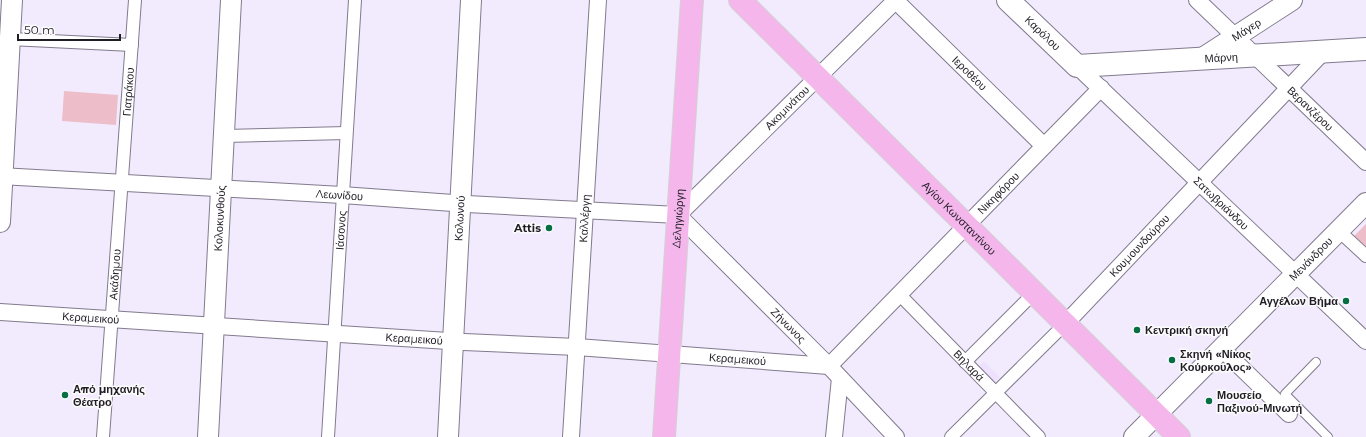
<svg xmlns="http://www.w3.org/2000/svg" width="1366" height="437" font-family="Montserrat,sans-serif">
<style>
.built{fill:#ede1fe}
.green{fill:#edbec9}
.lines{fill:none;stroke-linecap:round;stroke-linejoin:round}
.service-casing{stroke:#827a8d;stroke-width:10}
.pedestrian-casing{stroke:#827a8d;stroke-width:14}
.minor-casing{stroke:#827a8d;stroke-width:18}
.tertiary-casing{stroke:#827a8d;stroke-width:22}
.secondary-casing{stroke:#827a8d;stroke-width:24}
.primary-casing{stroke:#d2d2d3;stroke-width:24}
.service{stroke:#fff;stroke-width:8}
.pedestrian{stroke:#fff;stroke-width:12}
.minor{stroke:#fff;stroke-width:16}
.tertiary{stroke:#fff;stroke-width:20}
.secondary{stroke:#fff;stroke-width:22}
.primary{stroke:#f5b6ec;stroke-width:22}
.poi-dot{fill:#066e45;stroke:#fcfcfc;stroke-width:1.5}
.labels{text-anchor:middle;stroke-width:3;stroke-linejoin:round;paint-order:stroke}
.street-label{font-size:11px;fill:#201d25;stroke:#fcfcfc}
.poi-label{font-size:11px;font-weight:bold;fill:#201d25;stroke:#fcfcfc;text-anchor:start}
</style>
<rect width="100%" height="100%" fill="#f2ebfd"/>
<path class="built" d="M984 361 1000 377 989 387 974 371Z"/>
<g class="green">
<path d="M64 91 118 95 116 125 62 121Z"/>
<path d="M1366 224V247L1354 236Z"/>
</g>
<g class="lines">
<g class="service-casing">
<path id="service" d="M1316 362 1285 394 1328 437"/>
</g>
<g class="pedestrian-casing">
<g id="pedestrian">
<path d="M10 39 132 45"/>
<path d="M224 136 346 133"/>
<path d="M1339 231 1366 256"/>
<path id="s1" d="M899 294 1039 437"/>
<path d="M965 362 1034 293"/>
<path id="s2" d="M103 437 135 0"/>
<path id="s3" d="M328 437 355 0"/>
<path d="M951 437 1065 324"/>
</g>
</g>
<g class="minor-casing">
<g id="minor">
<path id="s4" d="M1197 0 1366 162"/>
<path id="s5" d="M896 1 1044 146"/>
<path id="s6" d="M1077 66 1366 341"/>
<path id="s7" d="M0 176 342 195 467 204 678 215"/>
<path id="s8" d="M678 215 829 366 896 437"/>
<path id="s9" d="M678 215 896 0"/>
<path id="s10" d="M0 312 464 342 577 347 829 366"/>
<path id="s11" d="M1065 324 1324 51"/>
<path d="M1222 349 1289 414"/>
<path id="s12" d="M829 366 1101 88"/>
<path id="s13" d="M571 437 598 0"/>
<path d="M834 437 840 378"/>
</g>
</g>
<g class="tertiary-casing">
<g id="tertiary">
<path id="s14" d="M1201 59 1292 0"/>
<path d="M0 222 12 0"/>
<path id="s15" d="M208 437 231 0"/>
<path id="s16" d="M448 437 471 0"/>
<path id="s17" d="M1134 437 1366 203"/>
</g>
</g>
<g class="secondary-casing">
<g id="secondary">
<path id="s18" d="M1008 0 1077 66 1366 49"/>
</g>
</g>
<g class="primary-casing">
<g id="primary">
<path id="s19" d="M740 0 1179 437"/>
<path id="s20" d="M664 437 692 0"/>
</g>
</g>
<use href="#service" class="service"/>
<use href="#pedestrian" class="pedestrian"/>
<use href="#minor" class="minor"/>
<use href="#tertiary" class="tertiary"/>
<use href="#secondary" class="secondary"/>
<use href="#primary" class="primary"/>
</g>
<g class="poi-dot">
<circle cx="549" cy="228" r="4"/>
<circle cx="1346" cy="301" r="4"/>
<circle cx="1137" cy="330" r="4"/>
<circle cx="1172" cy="360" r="4"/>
<circle cx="65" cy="395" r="4"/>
<circle cx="1209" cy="401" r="4"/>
</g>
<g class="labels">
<g class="street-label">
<text dy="4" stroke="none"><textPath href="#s14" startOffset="54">Μάγερ</textPath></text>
<text dy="4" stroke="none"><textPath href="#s18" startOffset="48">Καρόλου</textPath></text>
<text dy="4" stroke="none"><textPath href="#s18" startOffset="240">Μάρνη</textPath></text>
<text dy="4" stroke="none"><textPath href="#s5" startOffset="103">Ιεροθέου</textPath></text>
<text dy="4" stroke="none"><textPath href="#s2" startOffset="346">Γιατράκου</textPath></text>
<text dy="4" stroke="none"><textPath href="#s9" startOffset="153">Ακομινάτου</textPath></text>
<text dy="4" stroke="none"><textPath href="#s4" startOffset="157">Βερανζέρου</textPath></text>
<text dy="4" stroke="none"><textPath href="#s12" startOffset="242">Νικηφόρου</textPath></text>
<text dy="4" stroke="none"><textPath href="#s7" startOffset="340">Λεωνίδου</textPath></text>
<text dy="4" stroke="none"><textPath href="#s6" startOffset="199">Σατωβριάνδου</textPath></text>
<text dy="4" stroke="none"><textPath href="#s16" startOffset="219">Κολωνού</textPath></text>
<text dy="4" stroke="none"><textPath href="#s15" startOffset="219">Κολοκυνθούς</textPath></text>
<text dy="4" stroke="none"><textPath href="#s13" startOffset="219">Καλλέργη</textPath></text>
<text dy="4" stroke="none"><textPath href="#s20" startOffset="219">Δεληγιώργη</textPath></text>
<text dy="4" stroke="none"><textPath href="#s19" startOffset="309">Αγίου Κωνσταντίνου</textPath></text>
<text dy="4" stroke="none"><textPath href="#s3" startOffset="207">Ιάσονος</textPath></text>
<text dy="4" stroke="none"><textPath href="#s11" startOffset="108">Κουμουνδούρου</textPath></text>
<text dy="4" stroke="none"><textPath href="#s17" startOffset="251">Μενάνδρου</textPath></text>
<text dy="4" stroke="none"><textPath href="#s2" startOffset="163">Ακάδημου</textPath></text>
<text dy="4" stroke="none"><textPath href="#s10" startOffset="91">Κεραμεικού</textPath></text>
<text dy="4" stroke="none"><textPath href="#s8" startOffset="156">Ζήνωνος</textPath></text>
<text dy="4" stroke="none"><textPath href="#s10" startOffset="415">Κεραμεικού</textPath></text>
<text dy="4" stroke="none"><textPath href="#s10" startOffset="739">Κεραμεικού</textPath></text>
<text dy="4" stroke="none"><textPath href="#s1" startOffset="100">Βηλαρά</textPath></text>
</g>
<g class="poi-label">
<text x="541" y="232" text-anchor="end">Attis</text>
<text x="1338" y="305" text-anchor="end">Αγγέλων Βήμα</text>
<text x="1145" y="334">Κεντρική σκηνή</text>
<text x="1180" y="358">Σκηνή «Νίκος<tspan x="1180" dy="13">Κούρκουλος»</tspan></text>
<text x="73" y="393">Από μηχανής<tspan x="73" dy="13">Θέατρο</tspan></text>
<text x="1217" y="399">Μουσείο<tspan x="1217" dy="13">Παξινού-Μινωτή</tspan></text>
</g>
</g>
<path d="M18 34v6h102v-6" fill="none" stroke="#201d25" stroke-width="2"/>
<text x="24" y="34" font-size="12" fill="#201d25" stroke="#fcfcfc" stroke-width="3" paint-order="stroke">50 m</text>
</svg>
